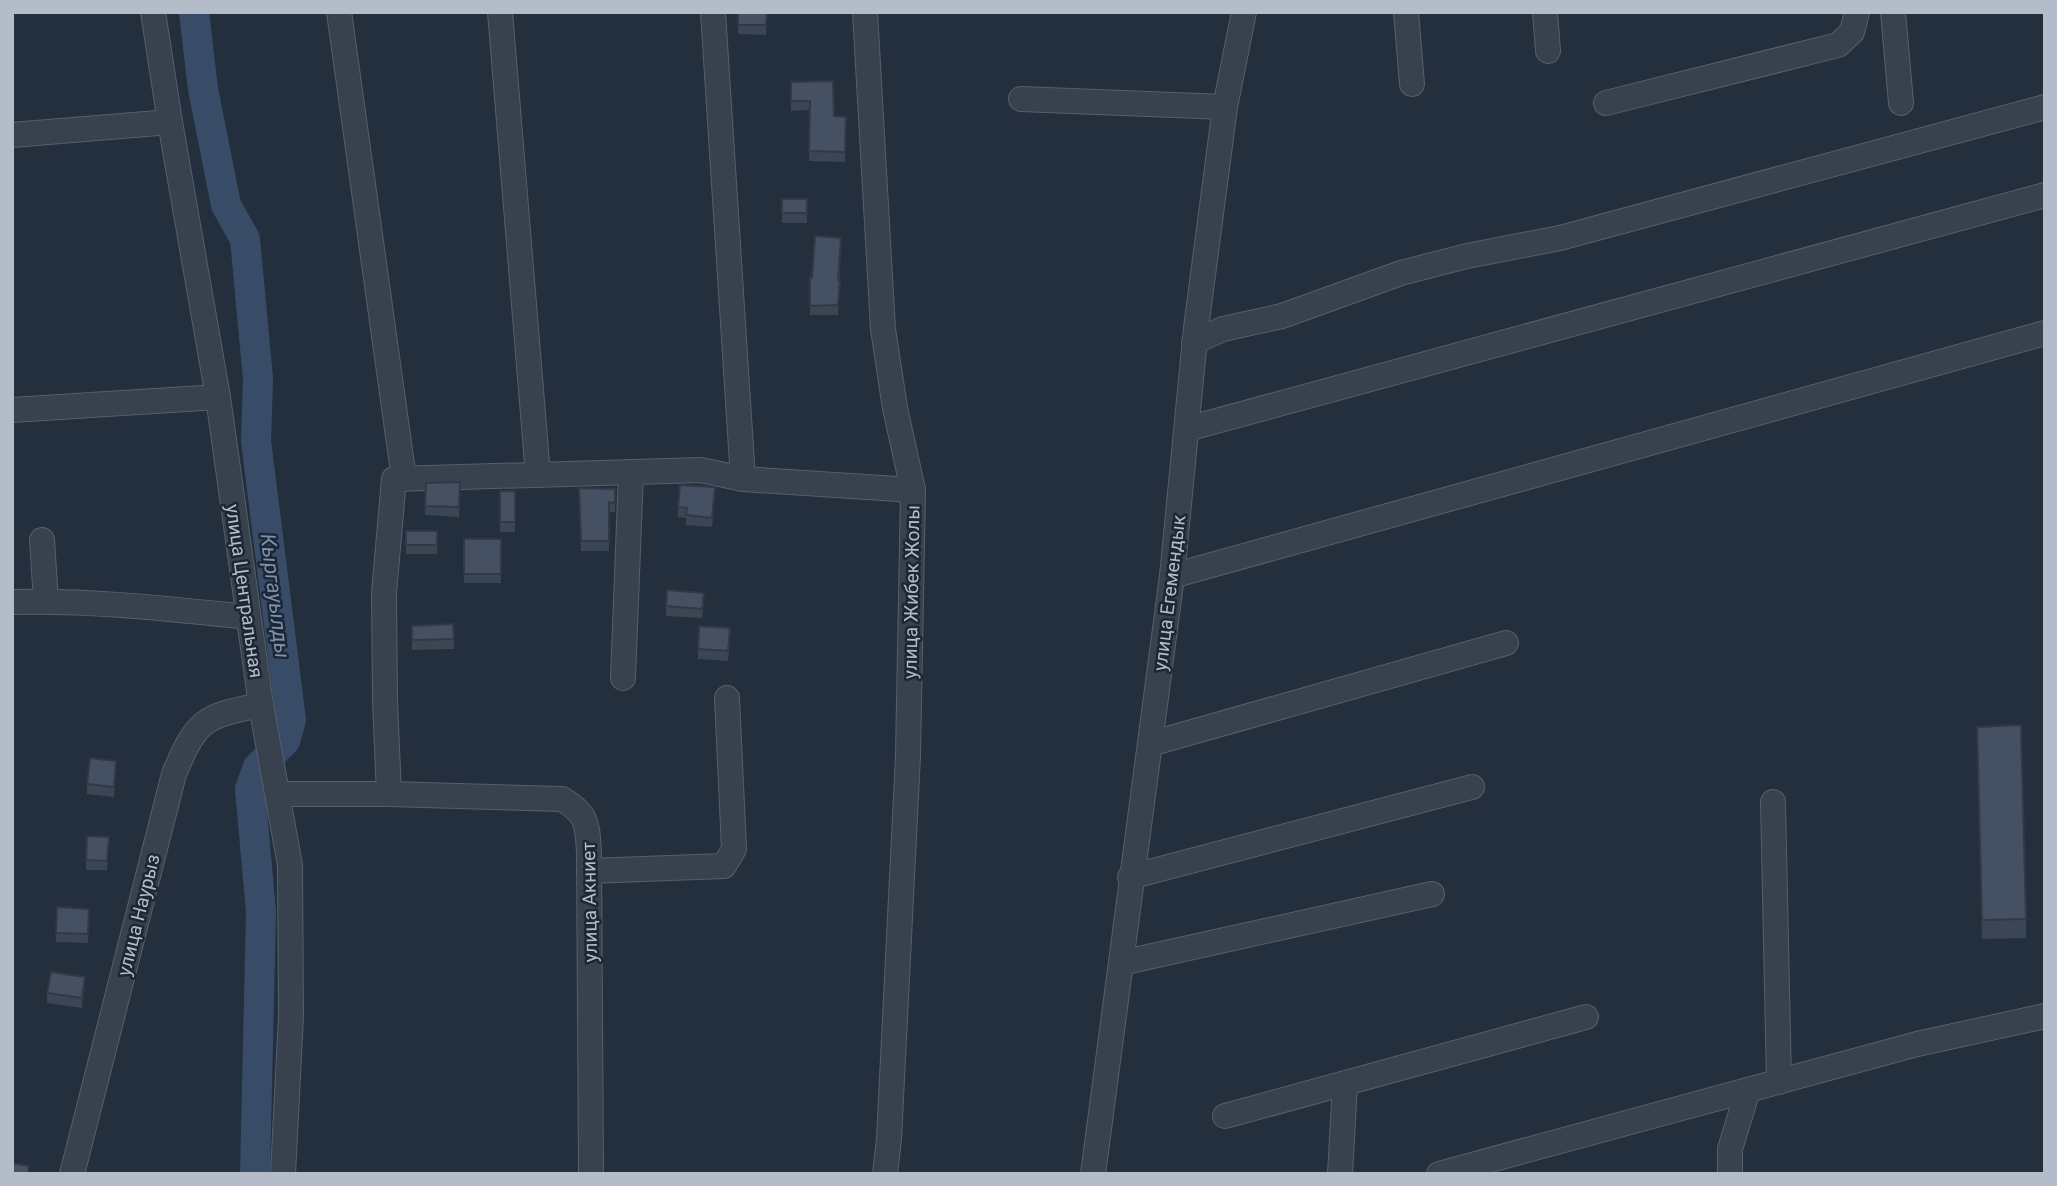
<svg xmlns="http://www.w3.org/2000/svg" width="2057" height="1186" font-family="Roboto,sans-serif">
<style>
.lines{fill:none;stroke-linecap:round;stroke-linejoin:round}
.river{stroke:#394c67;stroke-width:30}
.minor-casing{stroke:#565f6c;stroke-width:26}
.minor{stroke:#38414e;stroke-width:24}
.wall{fill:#3b4654}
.shaded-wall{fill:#303945}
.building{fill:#455162;stroke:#303945;stroke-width:2}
.labels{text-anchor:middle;stroke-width:5;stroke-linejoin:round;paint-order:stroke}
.street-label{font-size:19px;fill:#b4bcc9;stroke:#1d2633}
.water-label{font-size:21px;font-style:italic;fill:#7c92b1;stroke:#1d2633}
</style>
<rect width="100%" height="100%" fill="#242f3e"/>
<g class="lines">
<path class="river" d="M194 12 203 89 226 205 245 239 258 379 256 441 291 720 285 741 258 767 250 789 261 912 255 1174"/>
<g class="minor-casing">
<g id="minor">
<path d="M153 12 170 122 218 397 261 705 290 865 291 1016 283 1174"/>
<path d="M339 12 404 479"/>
<path d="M500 12 538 475"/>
<path d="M713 12 743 479"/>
<path d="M865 12 883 329 895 408 913 490 908 756 889 1139 885 1174"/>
<path d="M1406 12 1412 84"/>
<path d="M1545 12 1548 51"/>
<path d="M1893 12 1901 103"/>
<path d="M1021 99 1225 107"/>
<path d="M1606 103 1838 45 1852 32 1857 12"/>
<path d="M12 135 170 122"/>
<path d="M1194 342 1223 329 1282 316 1401 273 1467 256 1560 238 2045 107"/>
<path d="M12 410 218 397"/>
<path d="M1187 429 2045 195"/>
<path d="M42 540 46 601"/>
<path d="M1172 576 2045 333"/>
<path d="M12 602C91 600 170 609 248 617"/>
<path d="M623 678 631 472"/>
<path d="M1150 744 1506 643"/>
<path d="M278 794H389L562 799C588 814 587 824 589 852L591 1174"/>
<path d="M389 794 385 701 384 593 394 479 701 470 743 479 913 490"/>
<path d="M1773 802 1779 1082"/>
<path d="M589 871 724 866 734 849 727 698"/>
<path d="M1130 877 1472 787"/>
<path d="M1121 963 1432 894"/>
<path d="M1225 1116 1586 1017"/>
<path d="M72 1174 174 774C197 719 204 716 261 705"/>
<path d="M1093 1174 1172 576 1196 328 1225 107 1244 12"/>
<path d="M1340 1174 1345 1084"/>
<path d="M1439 1174 1917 1044 2045 1016"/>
<path d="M1730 1174V1149L1748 1090"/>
</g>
</g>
<use href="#minor" class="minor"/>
</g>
<g class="wall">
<path d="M738 12H767L766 35 738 34Z"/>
<path d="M791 82 834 116 846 117 845 162 809 161 810 110 791 111Z"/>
<rect x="782" y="199" width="25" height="24"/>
<path d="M841 248 838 315H810V278H812Z"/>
<path d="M460 482 459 517 425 515 426 483Z"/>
<path d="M579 488 615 489V512H609V551H581Z"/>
<rect x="500" y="491" width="15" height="41"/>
<path d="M715 497 712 527 686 525V518L678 517V507Z"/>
<rect x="406" y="531" width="31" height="23"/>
<rect x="464" y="539" width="37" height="44"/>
<path d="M704 602 702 618 666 616V606Z"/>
<path d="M453 624 454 649 412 650V626Z"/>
<path d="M730 638 728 661 698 659V649Z"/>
<path d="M1977 746 2026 919V938L1982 939Z"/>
<path d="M116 771 114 797 87 794V784Z"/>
<path d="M109 837 107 870H86V860Z"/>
<path d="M57 907 89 909 88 943 56 942Z"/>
<path d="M85 987 82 1008 47 1003V993Z"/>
</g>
<path class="shaded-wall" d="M85 977V987L82 1008V998Z"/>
<g class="building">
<path d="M738 12H767L766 25H738Z"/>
<path d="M833 81 834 116 846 117 845 152 809 151 810 101H791V82Z"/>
<rect x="782" y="199" width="25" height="14"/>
<path d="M815 236 841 238 838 280H840L838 305 810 306V278H812Z"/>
<path d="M460 482 459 507 425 506 426 483Z"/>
<path d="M680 485 715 487 712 518 686 515 687 508 678 507Z"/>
<path d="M579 488 615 489V503L609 502V541H581Z"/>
<rect x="500" y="491" width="15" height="31"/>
<rect x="406" y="531" width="31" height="14"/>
<rect x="464" y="539" width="37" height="35"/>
<path d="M667 590 704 593 702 609 666 606Z"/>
<path d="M453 624 454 639 412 640V626Z"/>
<path d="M699 626 730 628 728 651 698 649Z"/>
<path d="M2021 725 2026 919 1982 920 1977 727Z"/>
<path d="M90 758 116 761 114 787 87 784Z"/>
<path d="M87 836 109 837 107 861 86 860Z"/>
<path d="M57 907 89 909 88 934 56 933Z"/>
<path d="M51 972 85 977 82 998 47 993Z"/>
<path d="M12 1163 29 1166 28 1174H12Z"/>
</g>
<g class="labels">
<g class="street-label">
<text transform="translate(245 591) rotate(82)" y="7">улица Центральная</text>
<text transform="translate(911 592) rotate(-89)" y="7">улица Жибек Жолы</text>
<text transform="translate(1169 593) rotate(-83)" y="7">улица Егемендык</text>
<text transform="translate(589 902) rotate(-91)" y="7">улица Акниет</text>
<text transform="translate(138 915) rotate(-76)" y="7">улица Наурыз</text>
</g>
<g class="water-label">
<text transform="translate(275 596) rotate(83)" y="7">Кыргауылды</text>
</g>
</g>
<rect width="2057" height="1186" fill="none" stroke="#b4bcc9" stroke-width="28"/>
</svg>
